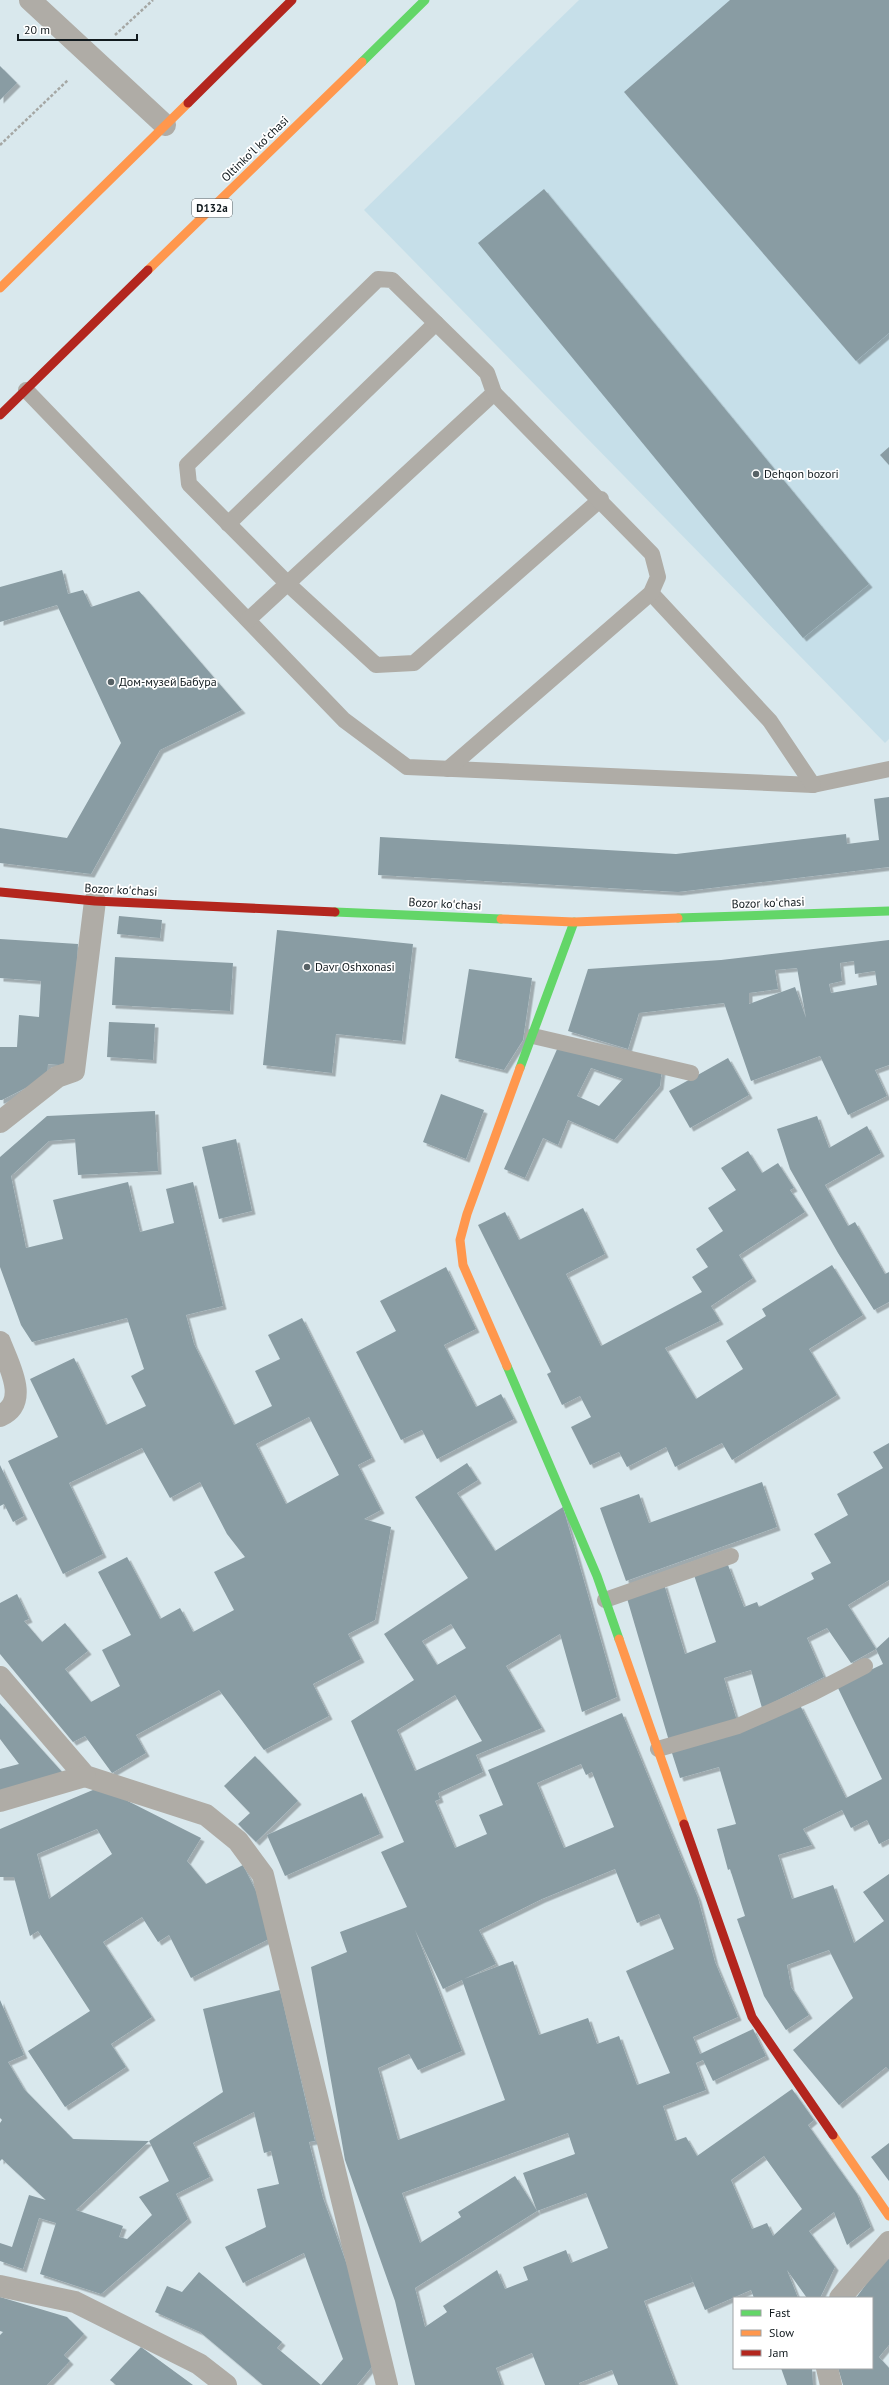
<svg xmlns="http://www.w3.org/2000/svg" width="889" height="2385" font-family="'PT Sans',sans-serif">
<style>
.built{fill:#c6dfe9}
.building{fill:#899ca3;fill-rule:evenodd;filter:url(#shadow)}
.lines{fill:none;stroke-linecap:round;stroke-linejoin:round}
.path{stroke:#a5a7a4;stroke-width:2.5;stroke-dasharray:3 2;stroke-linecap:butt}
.lane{stroke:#afaca6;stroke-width:16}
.street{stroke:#afaca6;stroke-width:22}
.fast{stroke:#63d668;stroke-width:9}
.slow{stroke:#ff974d;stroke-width:9}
.jam{stroke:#b3261e;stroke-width:9}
.poi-dot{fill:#576266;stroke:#fff;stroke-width:1.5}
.labels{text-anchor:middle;stroke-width:3.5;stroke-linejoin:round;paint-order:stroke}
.shield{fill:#fff;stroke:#585f62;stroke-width:1}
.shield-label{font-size:11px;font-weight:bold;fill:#111a1e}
.street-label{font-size:12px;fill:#111a1e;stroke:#fff}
.poi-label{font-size:12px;fill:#111a1e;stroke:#fff;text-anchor:start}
</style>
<defs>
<filter id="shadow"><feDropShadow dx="3.5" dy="3.5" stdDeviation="0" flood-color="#0004"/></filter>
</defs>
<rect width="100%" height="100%" fill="#d9e8ed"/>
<path class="built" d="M579 0H889V739L885 743 364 210Z"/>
<g class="building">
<path d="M730 0H889V333L856 361 624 92Z"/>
<path d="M0 66 17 83 0 100Z"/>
<path d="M544 189 869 584 803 638 478 243Z"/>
<path d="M889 447V465L880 455Z"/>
<path d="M62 570 68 594 83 590 91 607 139 591 242 710 160 750 91 874 0 863V828L67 838 121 743 57 605 0 622V587Z"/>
<path d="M889 797V867L678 892 378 875 380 837 676 854 846 834 847 844 879 840 874 799Z"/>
<path d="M119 916 162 920 160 938 117 934Z"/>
<path d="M277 930 413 944 402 1041 336 1034 332 1073 263 1065Z"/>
<path d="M0 939 78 944 70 1066 48 1064 47 1077 2 1100H0V1047H17L19 1015 39 1017 41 981 0 978Z"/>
<path d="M889 940V1065L875 1070 887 1096 848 1115 820 1056 751 1081 724 1003 639 1013 628 1049 568 1031 588 969 721 960ZM854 961 855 974 875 971 877 985 831 993 829 984 842 981 840 963ZM797 968 806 1018 795 987 749 1004V993L778 989 775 970Z"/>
<path d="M115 957 233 963 230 1011 112 1005Z"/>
<path d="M469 969 532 978 523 1040 504 1070 455 1058Z"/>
<path d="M109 1022 155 1024 153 1060 107 1057Z"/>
<path d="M562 1038 662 1069 660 1086 614 1140 568 1120 558 1145 543 1138 525 1178 504 1169ZM591 1068 623 1079 599 1106 577 1096Z"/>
<path d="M728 1058 749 1095 690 1128 669 1091Z"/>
<path d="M441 1094 484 1110 466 1159 423 1142Z"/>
<path d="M155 1111 158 1171 78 1175 75 1139 49 1141 11 1176 26 1248 63 1239 53 1200 128 1182 140 1232 174 1223 166 1189 193 1182 223 1306 186 1315 194 1344 234 1425 272 1406 255 1371 280 1359 268 1335 302 1318 372 1458 358 1465 381 1510 364 1519 391 1527 375 1620 348 1634 361 1659 313 1684 329 1716 264 1750 219 1690 136 1735 146 1753 112 1773 85 1736 73 1742 0 1654V1603L17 1594 29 1619 24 1621 42 1642 65 1623 88 1651 65 1669 91 1702 120 1686 102 1650 131 1635 98 1572 127 1557 160 1619 180 1608 193 1632 234 1610 214 1572 245 1557 227 1534 200 1482 170 1498 142 1448 69 1483 103 1554 63 1574 8 1461 58 1437 30 1379 74 1358 106 1425 146 1406 131 1376 144 1369 127 1318 32 1342 21 1325 0 1267V1157L47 1116ZM309 1417 339 1475 286 1504 256 1444Z"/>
<path d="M817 1116 829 1148 867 1126 881 1153 825 1185 848 1226 855 1222 885 1274 889 1272V1302L874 1310 838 1253 790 1169 777 1129Z"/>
<path d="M236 1139 252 1211 219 1219 202 1147Z"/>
<path d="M748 1151 762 1173 778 1163 794 1188 790 1190 805 1212 739 1255 753 1278 711 1306 720 1321 665 1348 696 1399 743 1369 726 1341 766 1316 762 1309 832 1265 863 1315 809 1349 837 1395 732 1460 722 1443 675 1467 666 1447 627 1467 619 1452 590 1465 571 1427 591 1417 580 1396 562 1405 547 1374 551 1372 478 1225 505 1212 519 1240 583 1208 605 1254 566 1274 601 1346 702 1292 692 1277 708 1267 696 1249 723 1231 708 1208 736 1190 721 1168Z"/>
<path d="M446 1267 476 1329 444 1345 476 1407 501 1394 514 1419 437 1459 422 1430 401 1440 356 1352 396 1331 380 1301Z"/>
<path d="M889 1443V1580L848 1605 876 1649 889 1637V1839L879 1844 867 1820 851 1828 842 1810 803 1829 812 1845 778 1855 792 1899 833 1885 854 1943 884 1921 863 1892 889 1874V2070L886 2067 839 2105 793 2050 853 1998 829 1950 787 1965 791 1987 809 2015 786 2030 764 1996 737 1919 745 1916 730 1869 728 1870 717 1829 736 1824 719 1767 680 1778 671 1750 800 1705 846 1798 882 1779 837 1686 883 1664 876 1649 851 1663 827 1628 807 1638 824 1677 762 1708 751 1670 724 1678 737 1721 669 1741 626 1595 664 1584 685 1654 716 1642 694 1575 728 1565 744 1607 757 1602 759 1607 814 1579 811 1573 831 1563 814 1534 848 1515 837 1494 883 1468 873 1452Z"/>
<path d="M467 1463 478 1480 457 1493 495 1551 563 1507 617 1697 582 1712 560 1634 506 1666 542 1728 476 1755 483 1772 438 1793 440 1799 435 1801 455 1848 487 1834 479 1815 503 1805 488 1770 622 1713 698 1898 715 1962 738 2017 693 2037 700 2054 753 2029 766 2056 713 2081 703 2060 696 2063 706 2090 663 2106 675 2141 686 2137 697 2156 792 2089 814 2120 808 2125 857 2194 871 2227 847 2245 834 2212 809 2231 835 2267 820 2298H807L787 2270 798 2298H754L751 2290 705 2310 689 2272 693 2282 644 2301 676 2385H618L612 2370 579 2383 580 2385H545L532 2353 496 2368 502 2385H415L395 2301 345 2160 311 1967 347 1952 340 1932 407 1907 381 1852 404 1842 351 1721 414 1680 384 1634 468 1578 415 1497ZM451 1624 466 1648 437 1665 422 1641ZM455 1695 482 1741 415 1771 397 1730ZM581 1764 586 1775 592 1772 614 1827 564 1848 537 1783ZM615 1869 637 1923 659 1914 674 1949 626 1971 670 2073 637 2085 619 2036 597 2044 588 2018 539 2035 513 1961 464 1979 496 1964 479 1930 542 1899ZM415 1930 443 1989 462 1980 505 2100 398 2140 378 2068 409 2054 418 2070 462 2051ZM568 2133 575 2154 523 2173 537 2211 586 2193 608 2248 571 2263 566 2250 523 2267 528 2280 505 2289 497 2270 443 2306 447 2312 425 2327 415 2288 537 2211 515 2176 458 2212 461 2217 420 2243 402 2193ZM764 2156 802 2209 773 2236 767 2223 752 2229 731 2180Z"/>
<path d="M0 1465 24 1516 13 1522 4 1504 0 1506Z"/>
<path d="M762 1482 777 1527 626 1581 600 1508 639 1494 649 1523Z"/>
<path d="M0 1703 63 1773 0 1791V1769L19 1764 0 1739Z"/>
<path d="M255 1756 298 1801 256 1842 238 1824 250 1813 224 1786Z"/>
<path d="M100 1787 201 1838 187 1861 206 1884 243 1865 256 1891 269 1939 191 1978 169 1935 158 1942 142 1917 103 1942 152 2017 111 2044 126 2067 65 2107 28 2051 90 2011 38 1931 30 1936 14 1877H0V1829ZM97 1829 112 1854 49 1899 37 1854Z"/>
<path d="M362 1793 380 1834 285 1876 267 1835Z"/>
<path d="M280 1990 315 2141 309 2142 323 2198 380 2357 357 2385H263L200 2332 155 2312 167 2286 182 2292 199 2272 282 2342 277 2348 321 2385 343 2359 304 2253 243 2283 225 2247 266 2227 257 2189 279 2184 271 2151 264 2153 254 2112 193 2143 210 2177 176 2194 188 2219 101 2294 40 2274 56 2223 39 2218 23 2269 0 2261V2243L12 2247 29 2195 46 2200 2 2159 0 2161V2123L2 2120 0 2118V2000L24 2055 8 2062 24 2089 73 2139 149 2141 76 2210 123 2226 119 2237 127 2239 152 2215 139 2197 169 2181 149 2141 223 2092 203 2009Z"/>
<path d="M889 2143V2181L871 2157Z"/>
<path d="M889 2253V2345L879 2357 889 2368V2385H843L838 2368H872V2298H856Z"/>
<path d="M0 2297 67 2317 84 2334 64 2355 70 2361 47 2385H0V2335L3 2332 0 2331Z"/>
<path d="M141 2347 193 2385H116L110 2380Z"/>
<path d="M781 2368H812L813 2385H787Z"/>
</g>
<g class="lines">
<g class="path">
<path d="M115 35 153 0"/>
<path d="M0 145 68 80"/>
</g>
<g class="lane">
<path d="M26 390 344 720 407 767 813 785 889 769"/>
<path d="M228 524 436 323"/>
<path d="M651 593 770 721 813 785"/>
<path d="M248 620 494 393 487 373 392 280 378 279 187 465 189 484 288 584 376 665 414 663 601 499"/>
<path d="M448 769 651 593 658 577 652 554 494 393"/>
<path d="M533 1036 691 1073"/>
<path d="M605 1600 731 1556"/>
<path d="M658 1749 738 1726 813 1693 865 1666"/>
</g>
<g class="street">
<path d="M30 0 165 125"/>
<path d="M0 1122 57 1077 74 1071 95 901"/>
<path d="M0 1342C8 1364 31 1402 0 1416"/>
<path d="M0 1677 85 1776 206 1815 238 1841 263 1875 387 2385"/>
<path d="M0 1801 85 1776"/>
<path d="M0 2286 75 2302 199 2364 226 2385"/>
<path d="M840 2298 889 2242"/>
<path d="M827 2368 831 2385"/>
</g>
<g class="fast">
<path d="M362 62 425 0"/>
<path d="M335 912 501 919"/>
<path d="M678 918 889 911"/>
<path d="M520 1068 574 922"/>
<path d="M507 1366 597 1576 619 1639"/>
</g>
<g class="slow">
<path d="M148 270 362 62"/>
<path d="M0 288 188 103"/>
<path d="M501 919 574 922 678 918"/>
<path d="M507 1366 463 1265 460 1240 467 1214 520 1068"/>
<path d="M619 1639 684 1824"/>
<path d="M833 2135 889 2216"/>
</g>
<g class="jam">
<path d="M188 103 292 0"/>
<path d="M0 415 148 270"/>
<path d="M0 892 95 901 335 912"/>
<path d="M684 1824 752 2017 833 2135"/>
</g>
</g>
<g class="poi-dot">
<circle cx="756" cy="474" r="4"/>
<circle cx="111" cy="682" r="4"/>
<circle cx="307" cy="967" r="4"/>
</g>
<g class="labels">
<rect class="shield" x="192" y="199" width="40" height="18" rx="3"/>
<g class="shield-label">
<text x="212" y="212">D132a</text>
</g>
<g class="street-label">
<text transform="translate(255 149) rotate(-44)" y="4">Oltinkoʻl koʻchasi</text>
<text transform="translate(121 890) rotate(3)" y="4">Bozor koʻchasi</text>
<text transform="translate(768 903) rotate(-2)" y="4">Bozor koʻchasi</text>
<text transform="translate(445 904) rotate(3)" y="4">Bozor koʻchasi</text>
</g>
<g class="poi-label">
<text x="764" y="478">Dehqon bozori</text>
<text x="119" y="686">Дом-музей Бабура</text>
<text x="315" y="971">Davr Oshxonasi</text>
</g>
</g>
<rect x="733" y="2297" width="140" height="72" fill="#ffffff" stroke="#a0a3a5"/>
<rect x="741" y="2310" width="20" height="6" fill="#63d668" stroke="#a0a3a5"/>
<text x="769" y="2317" font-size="12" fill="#111a1e">Fast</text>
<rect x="741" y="2330" width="20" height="6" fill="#ff974d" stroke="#a0a3a5"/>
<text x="769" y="2337" font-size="12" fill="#111a1e">Slow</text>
<rect x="741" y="2350" width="20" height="6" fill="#b3261e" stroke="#a0a3a5"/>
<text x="769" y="2357" font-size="12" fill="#111a1e">Jam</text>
<path d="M18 34v6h119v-6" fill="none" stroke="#111a1e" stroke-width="2"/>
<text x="24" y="34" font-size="12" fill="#111a1e" stroke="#ffffff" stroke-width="3" paint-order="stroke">20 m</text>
</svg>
